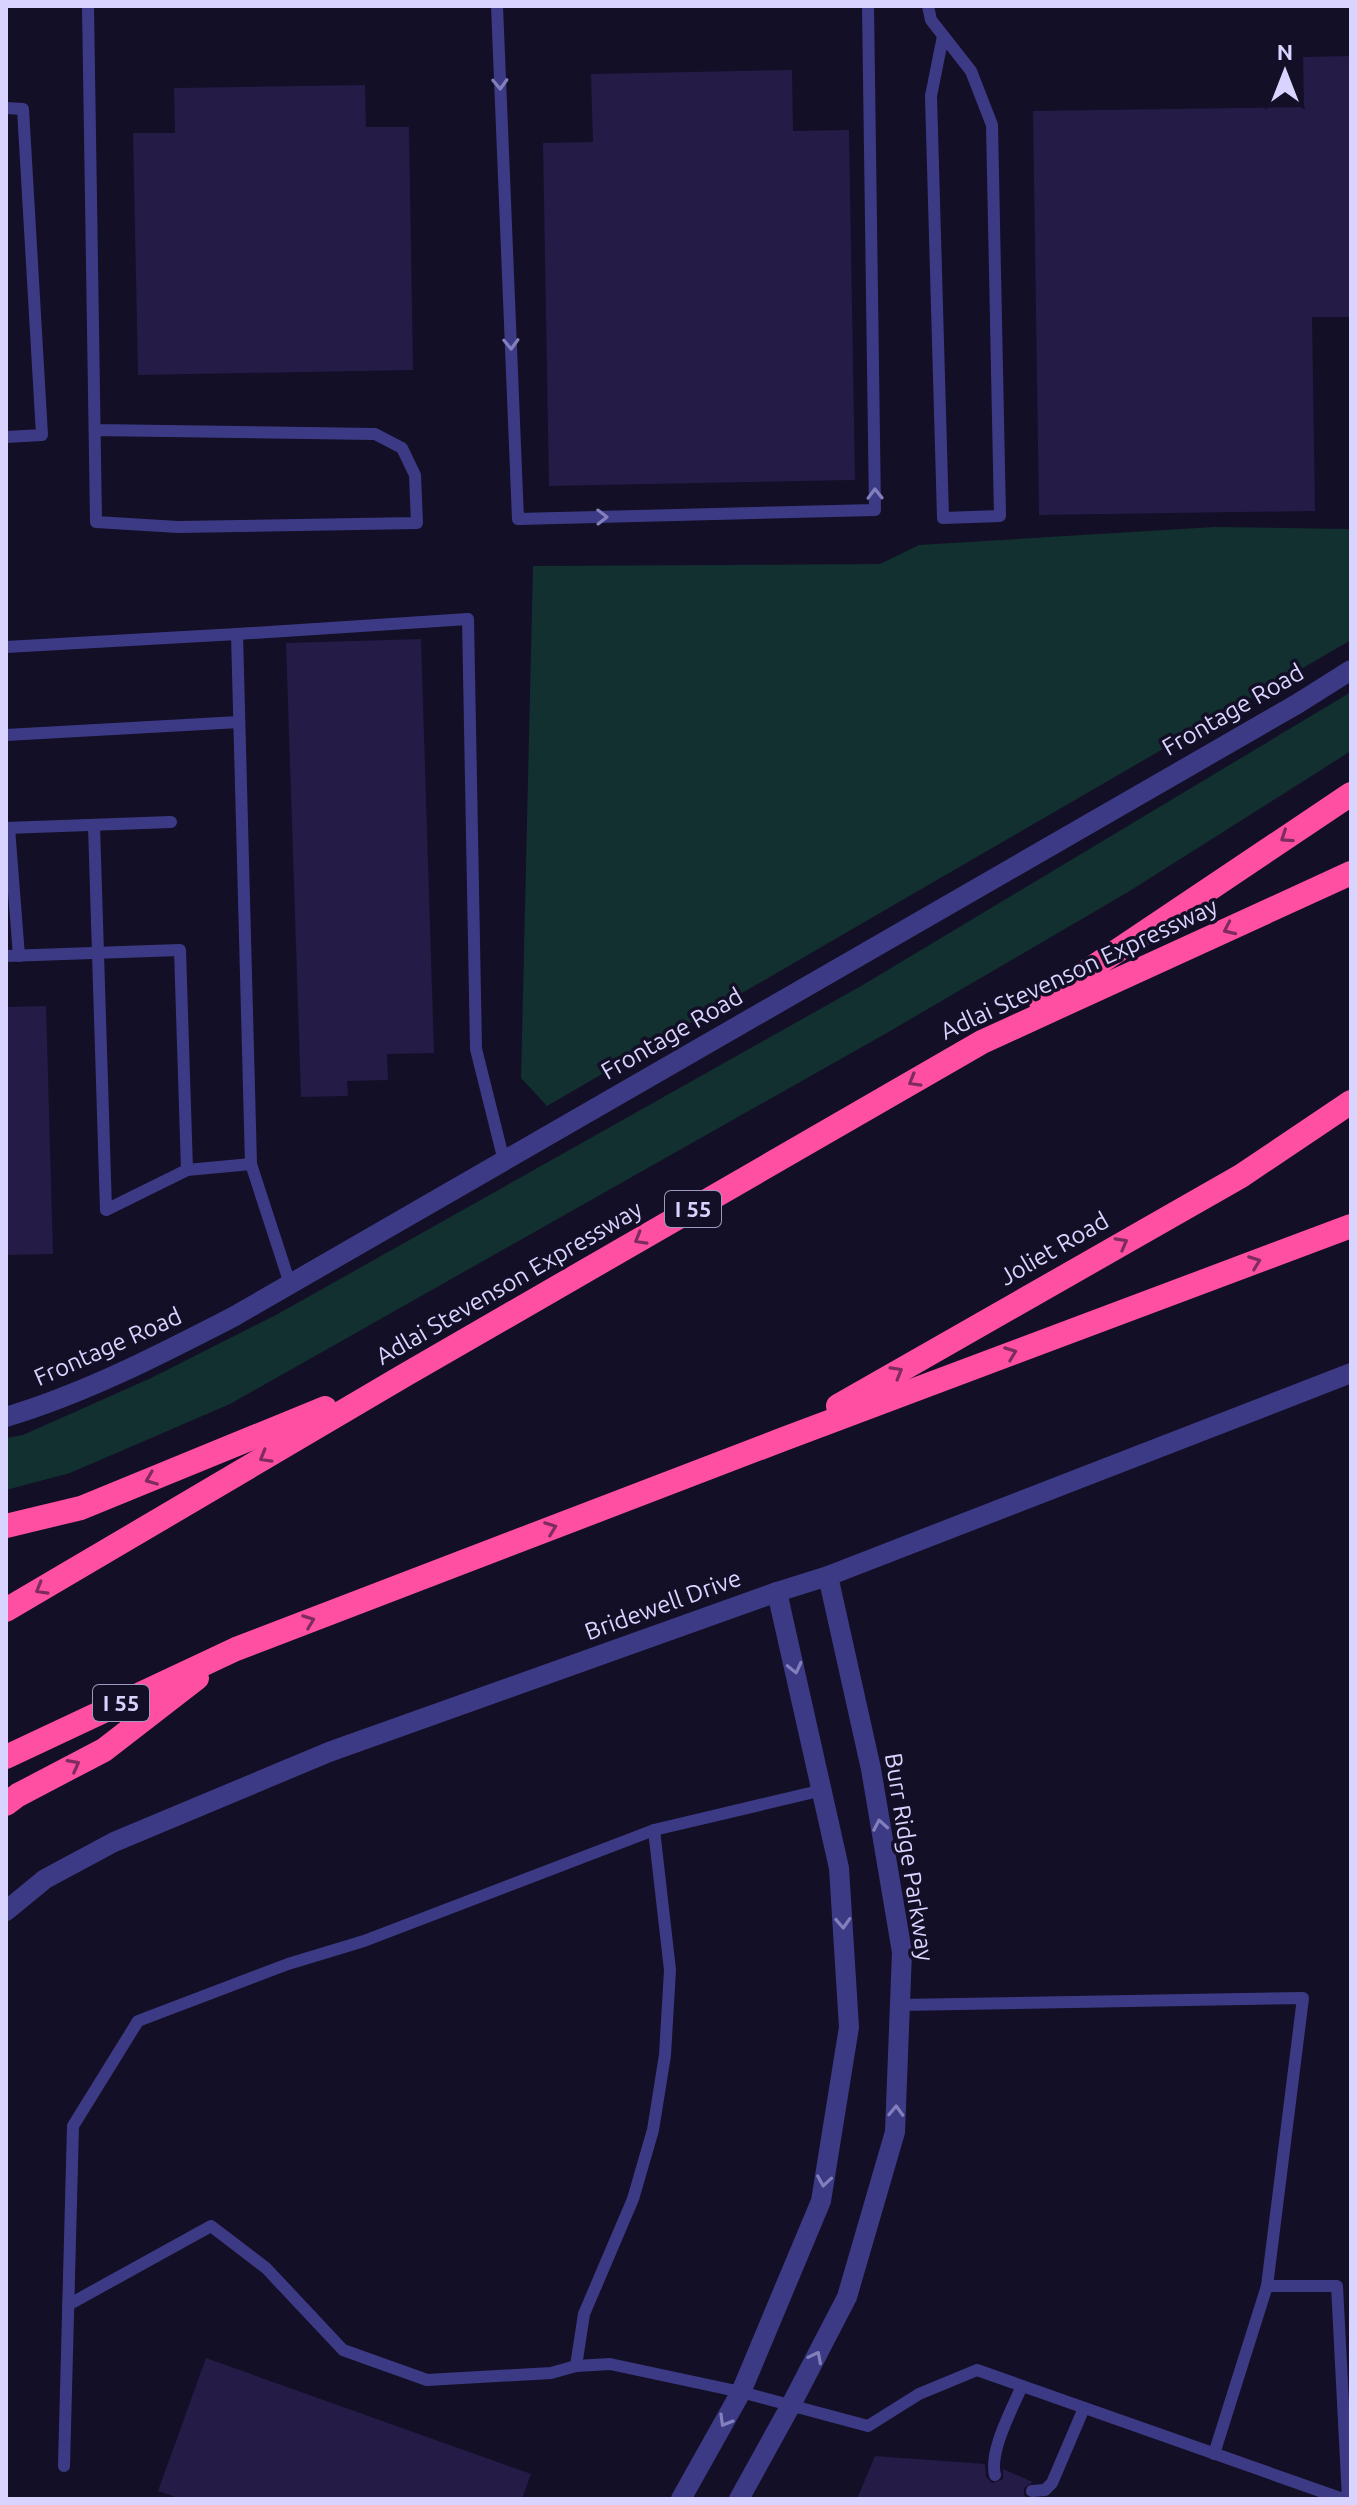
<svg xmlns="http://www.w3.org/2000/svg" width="1357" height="2505" font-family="Ubuntu,sans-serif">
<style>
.green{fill:#12302f}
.building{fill:#241b47}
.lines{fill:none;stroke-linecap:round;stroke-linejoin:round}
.service{stroke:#3d3a85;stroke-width:12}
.minor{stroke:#3d3a85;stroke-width:20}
.tertiary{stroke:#3d3a85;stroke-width:20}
.motorway{stroke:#ff4fa3;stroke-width:24}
.oneway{stroke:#837fbc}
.oneway2{stroke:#7d2c5e}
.labels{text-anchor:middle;stroke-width:7;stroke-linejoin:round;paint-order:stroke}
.shield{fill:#130f26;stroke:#9e99be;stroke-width:2}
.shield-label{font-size:22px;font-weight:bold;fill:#d9d4ff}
.street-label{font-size:24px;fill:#d9d4ff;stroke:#130f26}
</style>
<rect width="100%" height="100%" fill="#130f26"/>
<g class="green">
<path d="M1214 527 1348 529 1351 532V640L547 1106 521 1078 533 566 880 564 919 545Z"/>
<path d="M1351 692V751L1128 892 885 1034 230 1404 70 1473 6 1490V1438L23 1435 151 1378 276 1315 861 986Z"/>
</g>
<g class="building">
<path d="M1351 56V317H1312L1315 511 1039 515 1033 111 1304 107 1303 57Z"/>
<path d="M792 70 793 131 849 130 855 480 549 486 543 143 593 142 591 74Z"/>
<path d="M365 85 366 127H409L413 370 138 375 133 133H175L174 88Z"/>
<path d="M421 639 434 1053 387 1054 388 1080 347 1081 348 1096 301 1097 286 643Z"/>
<path d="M46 1006 53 1254 6 1255V1007Z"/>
<path d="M206 2358 531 2474 522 2499H181L158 2491Z"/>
<path d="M875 2456 985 2464 986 2477 992 2483 1003 2479V2469L1033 2482 1024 2488V2495L1028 2499H857Z"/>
</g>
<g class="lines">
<g class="service">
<path d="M88 6 96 522 178 527 417 523 415 475 402 448 375 434 95 430"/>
<path d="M497 6 518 519 875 510 868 6"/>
<path d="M928 6 931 20 971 71 992 125 1000 516 943 518 931 96 943 36"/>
<path d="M6 108 23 109 42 435 6 437"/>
<path d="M237 634 468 619 476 1049 504 1161"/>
<path d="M6 647 237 634 251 1164 290 1284"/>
<path d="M6 735 239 722"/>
<path d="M94 825 106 1210 187 1170 251 1164"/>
<path d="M6 828 171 822"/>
<path d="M9 828 19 956"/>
<path d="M6 956 180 950 187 1170"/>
<path d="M900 2005 1303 1998 1267 2286 1214 2454"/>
<path d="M1267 2286H1337L1348 2499"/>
<path d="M68 2305 211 2226 266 2268 343 2350 427 2380 551 2373 576 2366 610 2364 741 2392 868 2426 919 2394 977 2370 1343 2499"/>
<path d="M576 2366 584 2314 633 2199 653 2130 665 2055 670 1970 654 1830"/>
<path d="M64 2466 73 2126 138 2021 288 1964 364 1941 654 1830 823 1790"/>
<path d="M995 2475C989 2451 1012 2409 1022 2386"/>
<path d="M1032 2491 1045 2490 1052 2483 1084 2408"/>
</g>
<g class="minor">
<path d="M6 1417C86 1393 159 1355 233 1317L1297 704 1351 670"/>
<path d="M6 1911 45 1879 114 1842 329 1752 777 1592"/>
</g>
<g class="tertiary">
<path d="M681 2499 741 2392 821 2201 849 2027 839 1868 777 1592 828 1576 1351 1373"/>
<path d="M739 2499 791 2405 847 2297 895 2132 902 1952 871 1769 828 1576"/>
</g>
<g class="motorway">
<path d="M1041 1002 1351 794"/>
<path d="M838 1406 1241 1176 1351 1102"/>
<path d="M6 1526 81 1508 325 1408"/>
<path d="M6 1610 405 1375 982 1042 1351 873"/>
<path d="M6 1757 236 1649 781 1440 1351 1226"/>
<path d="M6 1804 18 1795 104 1750 197 1678"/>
</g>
</g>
<defs><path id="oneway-chevron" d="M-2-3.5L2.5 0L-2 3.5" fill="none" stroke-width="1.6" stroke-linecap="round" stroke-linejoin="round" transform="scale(2)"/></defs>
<g class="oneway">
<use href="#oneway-chevron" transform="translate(500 84) rotate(88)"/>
<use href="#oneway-chevron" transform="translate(511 344) rotate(88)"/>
<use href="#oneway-chevron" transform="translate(875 494) rotate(-91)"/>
<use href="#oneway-chevron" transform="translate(602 517) rotate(-1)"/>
<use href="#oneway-chevron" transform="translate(795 1668) rotate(77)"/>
<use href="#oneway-chevron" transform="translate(880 1825) rotate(-100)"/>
<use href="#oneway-chevron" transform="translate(843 1923) rotate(87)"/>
<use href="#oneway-chevron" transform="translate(896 2111) rotate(-88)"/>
<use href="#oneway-chevron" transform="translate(824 2181) rotate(99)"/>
<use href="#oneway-chevron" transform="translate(816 2357) rotate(-63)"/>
<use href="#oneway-chevron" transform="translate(725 2421) rotate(120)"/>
</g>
<g class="oneway2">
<use href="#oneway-chevron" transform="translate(1286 837) rotate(146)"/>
<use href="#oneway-chevron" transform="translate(1229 929) rotate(155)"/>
<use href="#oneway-chevron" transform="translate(914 1081) rotate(150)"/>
<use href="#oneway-chevron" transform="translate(640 1239) rotate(150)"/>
<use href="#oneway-chevron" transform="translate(1122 1243) rotate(-29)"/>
<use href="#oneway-chevron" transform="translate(1255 1262) rotate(-21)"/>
<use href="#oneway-chevron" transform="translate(1011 1353) rotate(-21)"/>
<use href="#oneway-chevron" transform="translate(897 1372) rotate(-30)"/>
<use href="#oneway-chevron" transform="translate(265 1457) rotate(150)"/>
<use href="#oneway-chevron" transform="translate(151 1479) rotate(158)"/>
<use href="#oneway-chevron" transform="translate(551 1528) rotate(-21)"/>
<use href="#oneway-chevron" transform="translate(41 1589) rotate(150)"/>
<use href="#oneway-chevron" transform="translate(309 1621) rotate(-21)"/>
<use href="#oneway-chevron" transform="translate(74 1765) rotate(-28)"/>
</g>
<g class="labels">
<g class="shield">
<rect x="665" y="1191" width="56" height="36" rx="6"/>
<rect x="93" y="1685" width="56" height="36" rx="6"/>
</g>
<g class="shield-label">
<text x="693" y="1217">I 55</text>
<text x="121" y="1711">I 55</text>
</g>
<g class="street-label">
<text transform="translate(1233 710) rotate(-30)" y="8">Frontage Road</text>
<text transform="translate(1079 969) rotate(-25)" y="8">Adlai Stevenson Expressway</text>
<text transform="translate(672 1034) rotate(-30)" y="8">Frontage Road</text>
<text transform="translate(1054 1249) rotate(-30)" y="8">Joliet Road</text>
<text transform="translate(509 1283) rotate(-30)" y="8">Adlai Stevenson Expressway</text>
<text transform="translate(108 1347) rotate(-24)" y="8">Frontage Road</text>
<text transform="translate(663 1605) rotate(-20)" y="8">Bridewell Drive</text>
<text transform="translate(909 1857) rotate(81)" y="8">Burr Ridge Parkway</text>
</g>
</g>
<rect width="1357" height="2505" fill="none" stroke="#d9d4ff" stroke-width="16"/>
<g transform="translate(1285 72)" stroke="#130f26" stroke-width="6" paint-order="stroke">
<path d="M0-6L14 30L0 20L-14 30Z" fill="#d9d4ff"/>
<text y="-12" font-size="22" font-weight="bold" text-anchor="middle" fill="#d9d4ff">N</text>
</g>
</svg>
